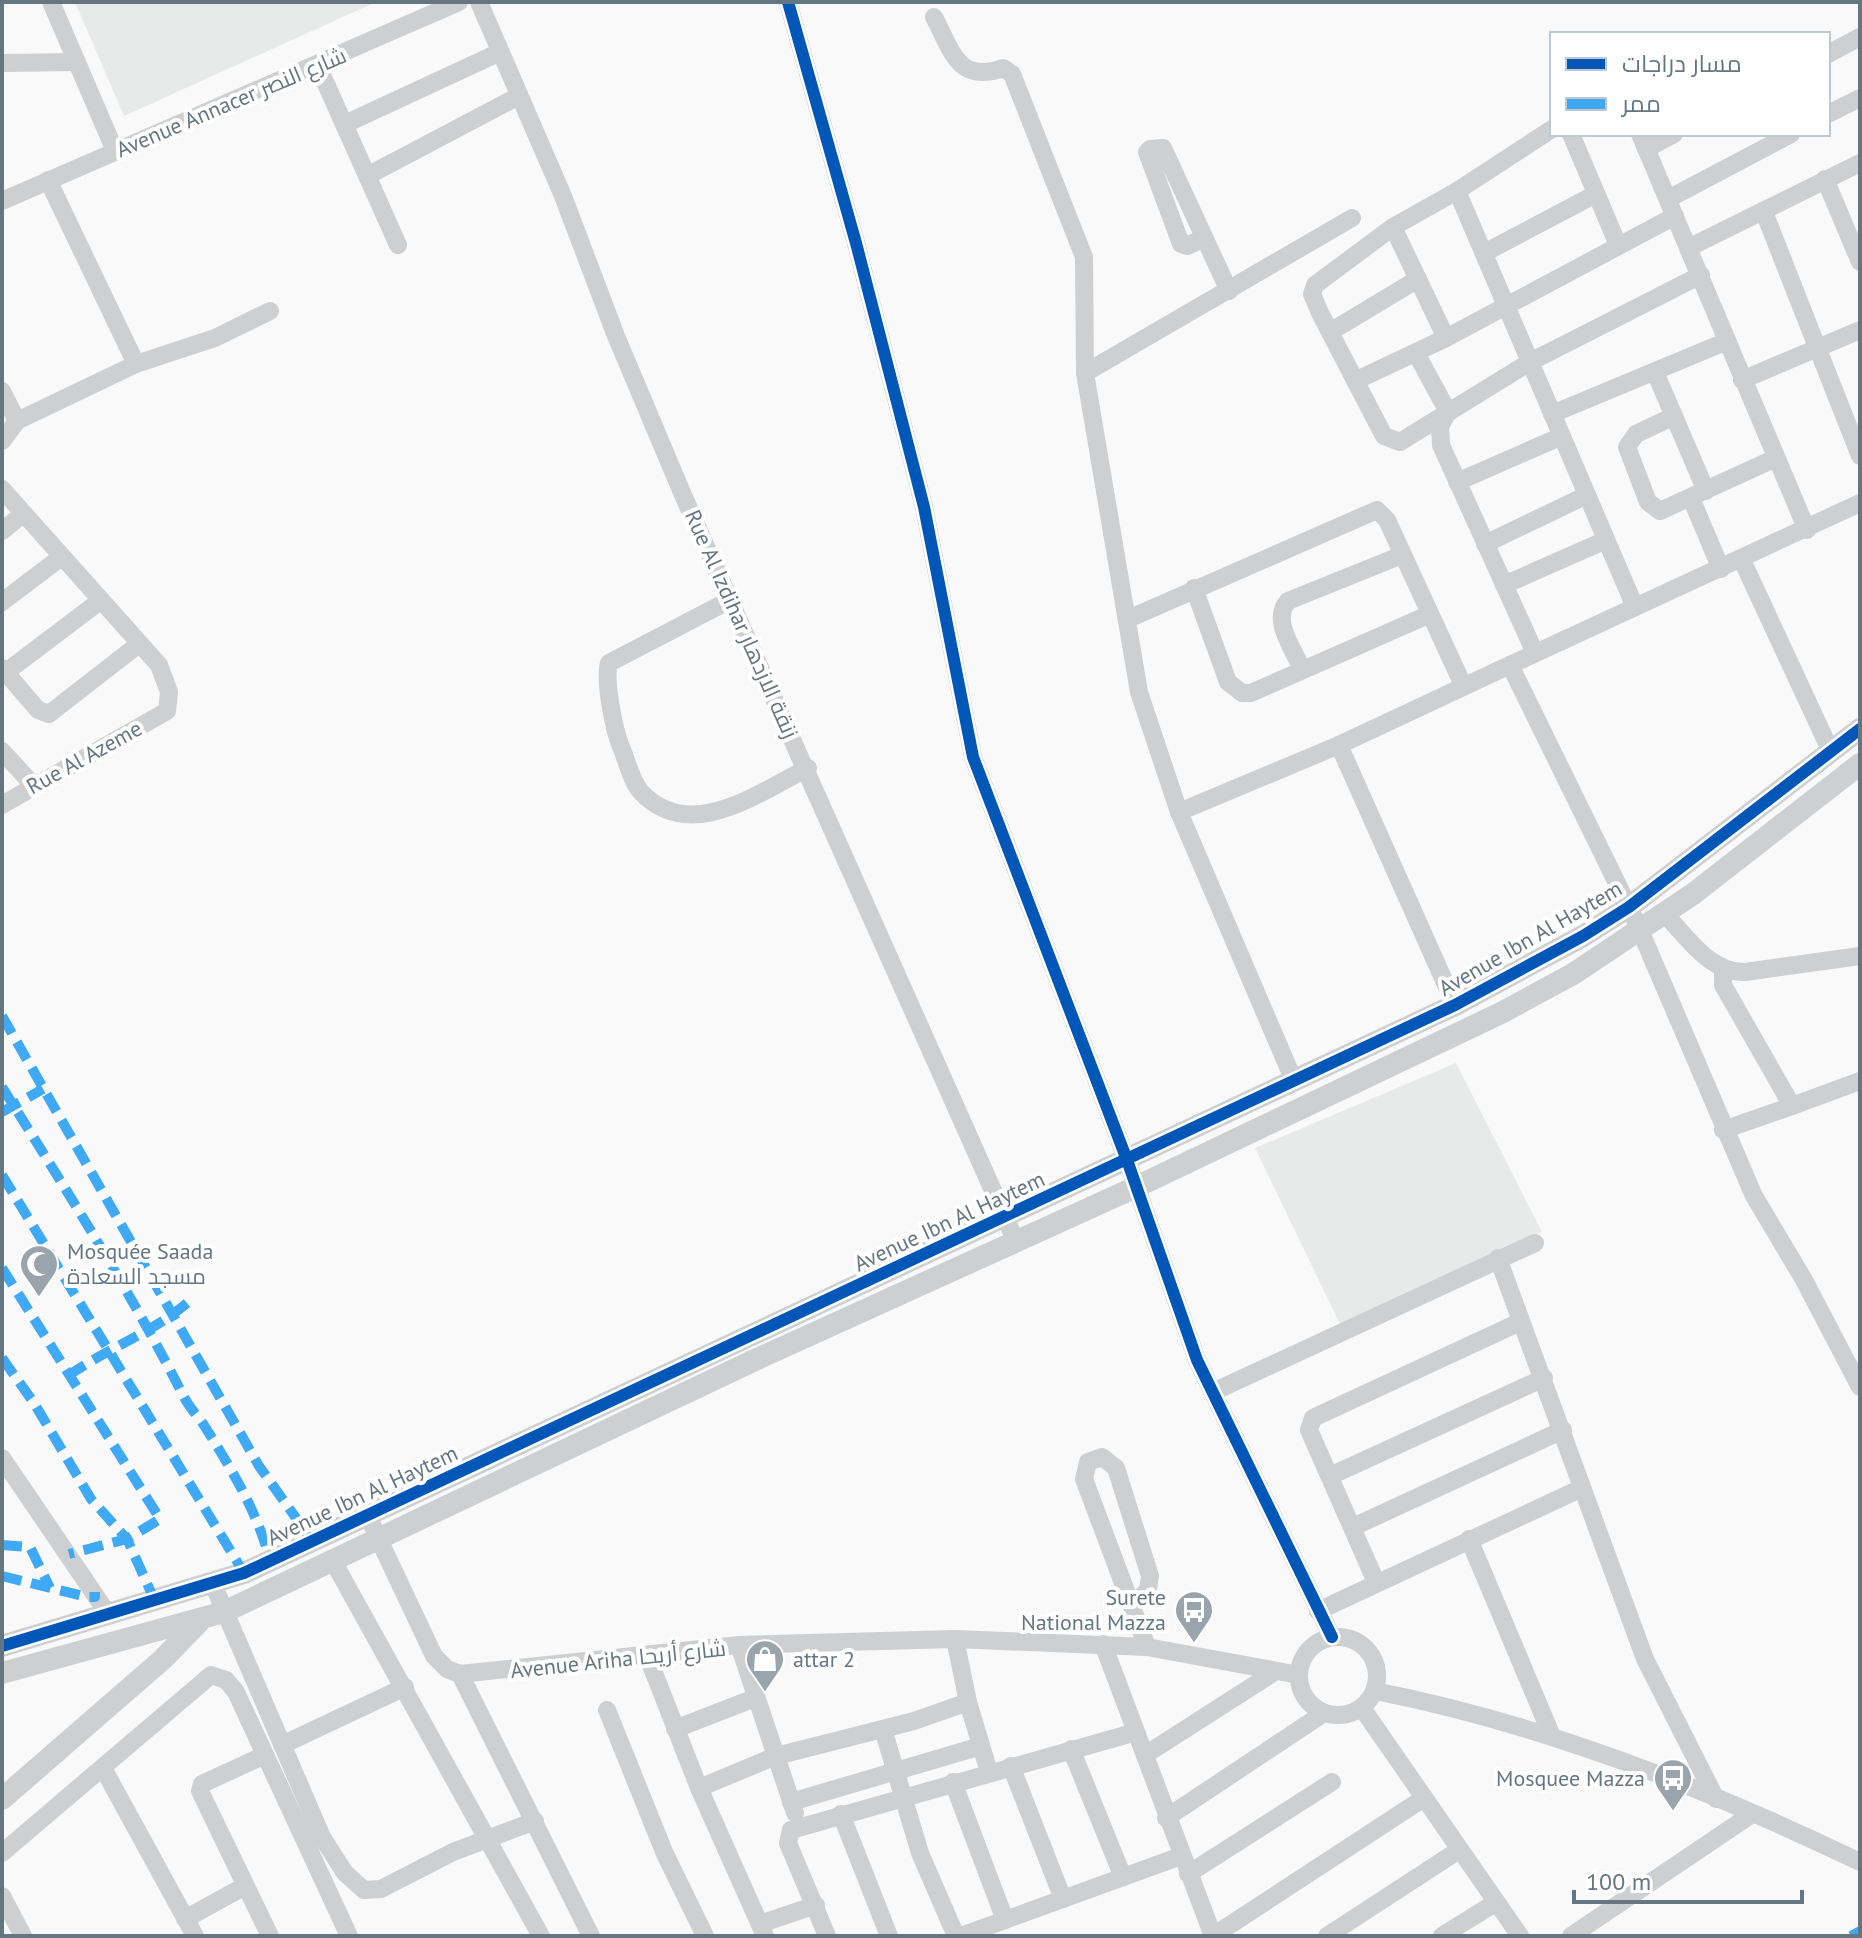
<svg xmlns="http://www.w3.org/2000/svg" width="1862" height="1938" font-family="'PT Sans',Cairo,sans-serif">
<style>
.built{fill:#e8e9e9}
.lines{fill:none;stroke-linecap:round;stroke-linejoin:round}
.minor{stroke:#cecfd0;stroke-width:18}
.tertiary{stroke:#cecfd0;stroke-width:22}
.quiet{stroke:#3fa9f5;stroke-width:10;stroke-dasharray:20 10;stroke-linecap:butt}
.cycleway-casing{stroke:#fff;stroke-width:17}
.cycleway{stroke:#0057b8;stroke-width:12}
.labels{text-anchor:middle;stroke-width:8;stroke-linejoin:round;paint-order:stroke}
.street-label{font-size:22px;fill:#657683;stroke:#fff}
.poi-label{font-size:22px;fill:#657683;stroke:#fff;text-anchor:start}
</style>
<rect width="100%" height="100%" fill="#f9f9f9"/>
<g class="built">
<path d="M75 2H376L124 116Z"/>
<path d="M1456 1063 1542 1232 1340 1324 1255 1148Z"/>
</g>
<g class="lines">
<g class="minor">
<path d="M51 2 115 151"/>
<path d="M479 2 563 196 616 336 683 495 1016 1242"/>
<path d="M788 2 856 243 924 507 973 757 1127 1160 1197 1360 1332 1637"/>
<path d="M934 17C952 51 958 84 1003 68L1012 74 1084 257 1085 373 1139 692 1179 812 1294 1081"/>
<path d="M1828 54 1860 37"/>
<path d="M2 63 77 62"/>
<path d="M318 66 398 245"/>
<path d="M1828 114 1860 98"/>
<path d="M345 124 498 53"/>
<path d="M1552 129 1457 191 1393 227 1315 285 1312 294 1320 313 1384 436 1400 442 1530 362 1701 275"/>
<path d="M1571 134 1618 245"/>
<path d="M1640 134 1807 530"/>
<path d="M1646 149 1674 134"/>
<path d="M367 176 517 97"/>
<path d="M1825 179 1860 262"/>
<path d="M48 180 136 364"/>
<path d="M1457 191 1635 607"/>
<path d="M1668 199 1791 134"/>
<path d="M2 201 459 2"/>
<path d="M1764 212 1860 456"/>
<path d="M1393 227 1446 338"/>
<path d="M1204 238 1187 246 1181 244 1147 152 1150 149 1163 148 1229 291"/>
<path d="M1688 248 1860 163"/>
<path d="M1484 253 1594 195"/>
<path d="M1330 332 1418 279"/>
<path d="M1416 353 1448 412"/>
<path d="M1655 372 1706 491"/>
<path d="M1085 373 1352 218"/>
<path d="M1742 380 1860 330"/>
<path d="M1355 381 1446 338 1675 216"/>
<path d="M2 391 17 421"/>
<path d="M1448 412 1440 426 1441 445 1535 653"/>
<path d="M1552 414 1725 342"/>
<path d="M1674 416 1636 434 1627 447 1648 502 1660 511 1776 458"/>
<path d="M2 441 17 421 136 364 215 338 270 311"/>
<path d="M1457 482 1562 436"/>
<path d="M2 489 159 665 169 692 167 711 2 805"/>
<path d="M1691 498 1721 569"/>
<path d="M1860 503 1510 665 1640 930 1754 1196 1804 1280 1860 1387"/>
<path d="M2 531 23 514"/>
<path d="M1485 544 1587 495"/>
<path d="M1742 560 1831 752"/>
<path d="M1504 585 1606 540"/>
<path d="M1194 588 1228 682 1242 693H1251L1428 615"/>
<path d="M730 600 609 663C604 680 614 730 621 747 627 760 631 781 641 792 690 844 758 793 808 768"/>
<path d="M2 602 60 558"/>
<path d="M1128 619 1377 510 1387 520 1463 685"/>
<path d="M2 668 38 710 49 714 139 644"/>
<path d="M1302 669C1293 648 1271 620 1288 601L1402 555"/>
<path d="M6 672 100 601"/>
<path d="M1339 745 1455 1005"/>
<path d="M2 751 33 785"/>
<path d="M1179 812 1339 745 1510 665"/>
<path d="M1665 914C1687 937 1710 973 1745 972L1860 956"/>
<path d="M1723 969V985L1792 1106 1860 1081"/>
<path d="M1723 1130 1792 1106"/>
<path d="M1498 1258 1645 1659 1716 1799"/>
<path d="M1213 1392 1535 1243"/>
<path d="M2 1458 108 1614"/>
<path d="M1330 1476 1544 1378"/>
<path d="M367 1514 434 1656 447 1669 460 1674 739 1645 955 1639 1147 1647 1299 1675"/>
<path d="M1353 1527 1563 1430"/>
<path d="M1469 1539 1551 1734"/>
<path d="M333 1561 541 1936"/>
<path d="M1376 1582 1309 1430 1313 1418 1520 1322"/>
<path d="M213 1584 322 1837 345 1873 364 1890 381 1889 453 1852 535 1821"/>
<path d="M1132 1606 1148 1590 1150 1576 1116 1468 1102 1457 1088 1462 1084 1479 1147 1647"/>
<path d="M1318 1611 1582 1488"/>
<circle cx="1338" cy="1676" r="39"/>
<path d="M955 1639 968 1702 989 1772"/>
<path d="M1103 1644 1213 1936"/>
<path d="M739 1645 795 1813"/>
<path d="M647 1655 699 1788 765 1936"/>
<path d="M460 1674 591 1936"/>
<path d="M1375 1691C1543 1724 1706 1788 1860 1862"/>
<path d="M1362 1708 1520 1936"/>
<path d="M607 1710 665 1854 705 1936"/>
<path d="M675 1729 755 1698"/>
<path d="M883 1729 920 1853 956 1936"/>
<path d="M282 1745 405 1687"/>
<path d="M1071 1749 1123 1877"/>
<path d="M265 1755 202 1784 200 1791 270 1936"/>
<path d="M1145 1755 1276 1671"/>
<path d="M1011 1766 1063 1899"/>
<path d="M103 1768 195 1936"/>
<path d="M953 1782 1005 1920"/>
<path d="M699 1788 776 1756 914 1721 968 1702"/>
<path d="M791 1802 981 1746"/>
<path d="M841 1814 889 1936"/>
<path d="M1166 1818 1324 1713"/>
<path d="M2 1853 211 1675 226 1680 236 1692 349 1936"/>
<path d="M1188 1874 1332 1782"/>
<path d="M2 1896 23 1936"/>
<path d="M185 1919 245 1886"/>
<path d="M760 1924 816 1905"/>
<path d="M827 1936 788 1843 791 1830 1136 1732"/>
<path d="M961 1936 1181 1856"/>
<path d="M1213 1936 1424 1798"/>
<path d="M1327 1936 1459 1850"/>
<path d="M1442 1936 1495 1903"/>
<path d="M1571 1936 1752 1814"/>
</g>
<g class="tertiary">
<path d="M2 1646 244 1573 1455 1005 1583 936 1629 907 1860 729"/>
<path d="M2 1673 224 1612 757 1359 1136 1187 1503 1012 1573 974 1693 894 1860 764"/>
<path d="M2 1799 163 1659 199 1622"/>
</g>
<g class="quiet">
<path d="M2 1016 259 1466 313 1542"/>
<path d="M2 1087C65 1188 129 1289 183 1395 189 1408 200 1418 207 1430 232 1470 259 1515 270 1561"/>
<path d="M2 1112 43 1089"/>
<path d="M2 1175 244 1573"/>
<path d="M2 1268 160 1519 127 1539 69 1554"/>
<path d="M2 1358 34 1403 91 1499 127 1539 155 1601"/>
<path d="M68 1376C106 1349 152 1333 187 1303"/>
<path d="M2 1545 30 1547 50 1588"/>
<path d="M2 1576 87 1597H95V1592"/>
<path d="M1851 1936 1860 1931"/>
</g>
<g class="cycleway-casing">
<g id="cycleway">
<path d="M788 2 856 243 924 507 973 757 1127 1160 1197 1360 1332 1637"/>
<path d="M2 1646 244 1573 1455 1005 1583 936 1629 907 1860 729"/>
</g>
</g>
<use href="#cycleway" class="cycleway"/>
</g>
<defs>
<g id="mosque-pin" transform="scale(2)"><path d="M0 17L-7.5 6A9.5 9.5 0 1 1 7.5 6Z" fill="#99a4ac" stroke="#fff"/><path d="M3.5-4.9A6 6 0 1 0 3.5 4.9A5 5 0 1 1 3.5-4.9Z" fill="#fff"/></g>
<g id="bus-pin" transform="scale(2)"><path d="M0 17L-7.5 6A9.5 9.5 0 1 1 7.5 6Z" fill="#99a4ac" stroke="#fff"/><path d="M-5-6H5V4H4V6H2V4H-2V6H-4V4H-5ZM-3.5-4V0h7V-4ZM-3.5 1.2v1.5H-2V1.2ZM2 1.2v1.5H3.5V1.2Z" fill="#fff"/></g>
<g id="shop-pin" transform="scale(2)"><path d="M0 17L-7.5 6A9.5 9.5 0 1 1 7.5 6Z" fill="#99a4ac" stroke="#fff"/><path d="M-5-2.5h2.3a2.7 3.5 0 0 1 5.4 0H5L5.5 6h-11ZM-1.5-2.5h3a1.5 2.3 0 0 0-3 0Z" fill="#fff"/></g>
</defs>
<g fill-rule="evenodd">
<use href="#mosque-pin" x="39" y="1264"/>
<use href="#bus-pin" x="1194" y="1610"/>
<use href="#shop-pin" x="765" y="1659"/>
<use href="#bus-pin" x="1673" y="1778"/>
</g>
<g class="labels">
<g class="street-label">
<text transform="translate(231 102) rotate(-23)" y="8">Avenue Annacer شارع النصر</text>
<text transform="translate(742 624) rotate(66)" y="8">Rue Al Izdihar زنقة الازدهار</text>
<text transform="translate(84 757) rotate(-29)" y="8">Rue Al Azeme</text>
<text transform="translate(1530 938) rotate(-30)" y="8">Avenue Ibn Al Haytem</text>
<text transform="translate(949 1221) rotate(-25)" y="8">Avenue Ibn Al Haytem</text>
<text transform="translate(362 1495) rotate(-25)" y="8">Avenue Ibn Al Haytem</text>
<text transform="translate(618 1659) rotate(-6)" y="8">Avenue Ariha شارع أريحا</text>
</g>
<g class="poi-label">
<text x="67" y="1259">Mosquée Saada<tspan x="67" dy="25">مسجد السعادة</tspan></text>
<text x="1166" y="1605" text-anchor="end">Surete<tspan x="1166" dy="25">National Mazza</tspan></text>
<text x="793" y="1667">attar 2</text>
<text x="1645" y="1786" text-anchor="end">Mosquee Mazza</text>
</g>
</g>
<rect width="1862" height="1938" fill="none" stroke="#657683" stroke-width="8"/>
<rect x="1550" y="32" width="280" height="104" fill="#ffffff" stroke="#c1c8cd" stroke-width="2"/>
<rect x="1566" y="58" width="40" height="12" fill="#0057b8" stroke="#c1c8cd" stroke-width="2"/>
<text x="1622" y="72" font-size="24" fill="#657683">مسار دراجات</text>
<rect x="1566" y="98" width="40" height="12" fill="#3fa9f5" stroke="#c1c8cd" stroke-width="2"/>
<text x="1622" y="112" font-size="24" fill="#657683">ممر</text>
<path d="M1574 1890v12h228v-12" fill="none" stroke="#657683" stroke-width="4"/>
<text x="1586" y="1890" font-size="24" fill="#657683" stroke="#ffffff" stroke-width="6" paint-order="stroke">100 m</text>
</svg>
